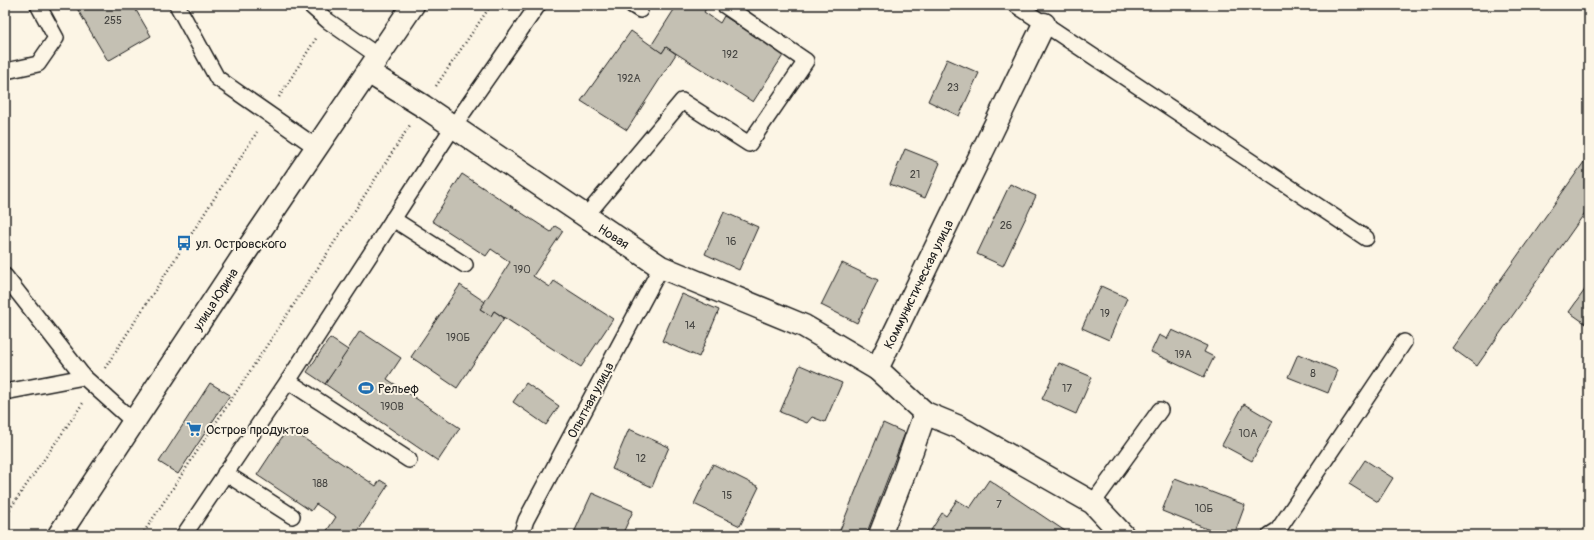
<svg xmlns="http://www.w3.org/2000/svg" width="1594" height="540" font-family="Pangolin,sans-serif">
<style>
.building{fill:#c4c0b3;stroke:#1c1c1c}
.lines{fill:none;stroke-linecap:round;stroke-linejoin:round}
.service-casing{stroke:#1c1c1c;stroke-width:18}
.minor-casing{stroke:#1c1c1c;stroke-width:25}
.secondary-casing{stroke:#1c1c1c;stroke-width:25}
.path{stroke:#1c1c1c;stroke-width:2.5;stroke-dasharray:1 3;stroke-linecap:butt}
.service{stroke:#fcf5e5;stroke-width:15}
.minor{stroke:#fcf5e5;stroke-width:22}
.secondary{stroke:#fcf5e5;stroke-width:22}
.labels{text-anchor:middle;stroke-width:4;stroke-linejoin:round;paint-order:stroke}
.number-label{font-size:11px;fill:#464542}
.street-label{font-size:13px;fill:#1c1c1c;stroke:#fcf5e5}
.poi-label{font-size:13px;fill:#1c1c1c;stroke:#fcf5e5;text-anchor:start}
</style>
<rect width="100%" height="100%" fill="#fcf5e5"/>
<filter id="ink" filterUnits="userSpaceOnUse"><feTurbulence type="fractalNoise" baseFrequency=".025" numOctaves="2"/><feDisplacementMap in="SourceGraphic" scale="8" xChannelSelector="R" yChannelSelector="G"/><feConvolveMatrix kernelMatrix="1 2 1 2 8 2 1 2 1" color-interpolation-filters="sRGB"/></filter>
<g filter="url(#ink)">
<g class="building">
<path d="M75 5H133L151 36 108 61Z"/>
<path d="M677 5H708L704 12 720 23 724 16 784 54 753 102 666 47 662 53 651 46Z"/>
<path d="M631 31 662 53 666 47 676 54 627 130 581 101Z"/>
<path d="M947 59 979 73 959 116 928 101Z"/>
<path d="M905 149 940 163 925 198 890 184Z"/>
<path d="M1589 155V207L1477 366 1452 348Z"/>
<path d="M462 174 551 232 555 226 563 231 533 276 550 287 554 281 613 319 581 367 494 311 491 316 480 309 510 262 491 249 486 256 432 221Z"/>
<path d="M1010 184 1036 196 1003 266 977 254Z"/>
<path d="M724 212 758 227 739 270 705 254Z"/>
<path d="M842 263 878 280 857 323 821 305Z"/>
<path d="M1589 284V326L1569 312Z"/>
<path d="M460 285 485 302 480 309 491 316 494 311 504 318 457 388 411 357Z"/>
<path d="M1101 286 1127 298 1109 340 1082 328Z"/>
<path d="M682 294 719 310 699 357 662 341Z"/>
<path d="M1172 330 1207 346 1204 352 1214 357 1204 377 1151 352 1159 335 1167 339Z"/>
<path d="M360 331 401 358 387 379 460 428 438 461 325 384Z"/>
<path d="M330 338 348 350 325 384 307 372Z"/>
<path d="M1298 354 1337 370 1328 393 1288 377Z"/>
<path d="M1059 363 1092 377 1076 414 1042 399Z"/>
<path d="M800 365 842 383 825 422 812 417 807 423 780 412Z"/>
<path d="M210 383 230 395 178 474 159 462Z"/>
<path d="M526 383 559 406 546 425 513 402Z"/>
<path d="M1244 404 1273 421 1252 461 1222 445Z"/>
<path d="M883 423 905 433 866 535H838Z"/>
<path d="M288 428 376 486 380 480 388 485 358 531 364 535H324L336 517 316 504 311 511 257 475Z"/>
<path d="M629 429 669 447 652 487 612 469Z"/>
<path d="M1365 460 1393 478 1378 502 1349 484Z"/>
<path d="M713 464 759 487 740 526 694 504Z"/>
<path d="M1175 478 1245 505 1234 535H1222L1162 511Z"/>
<path d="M989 480 1071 535H928L942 513 946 516 957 500 970 508Z"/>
<path d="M592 493 633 511 622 535H573Z"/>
<path d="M1322 529 1329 535H1317Z"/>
</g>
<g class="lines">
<g class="service-casing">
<g id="service">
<path d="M177 5 217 78 316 147"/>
<path d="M310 5 328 21 378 56"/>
<path d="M632 5 640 10"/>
<path d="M1016 5 1366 238"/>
<path d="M5 69 6 71 38 64 56 38 38 5"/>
<path d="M585 217 682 101 749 144 806 61 724 5"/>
<path d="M393 219 465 265"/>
<path d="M5 276 84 377 134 422"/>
<path d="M288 381 409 460"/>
<path d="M5 392 84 377"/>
<path d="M225 473 292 516"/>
<path d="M1093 503 1160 410"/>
<path d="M184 535 288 381 453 127 538 5"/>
<path d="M521 535 526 520 661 267"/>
<path d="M1270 535 1278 530 1404 342"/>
</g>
</g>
<g class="minor-casing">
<g id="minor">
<path d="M368 72 423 106 661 267 804 326 877 369"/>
<path d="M925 413 959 427 1093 503 1123 535"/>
<path d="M880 535 903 476 925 413 877 369 1044 24"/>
</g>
</g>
<g class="secondary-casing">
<path id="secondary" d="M59 535 247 250 413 5"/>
</g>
<g class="path">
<path d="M436 86 491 5"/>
<path d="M279 97 317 37"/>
<path d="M105 368 257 132"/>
<path d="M5 516 83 403"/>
<path d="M142 535 310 280 410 125"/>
</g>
<use href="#service" class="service"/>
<use href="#minor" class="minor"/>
<use href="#secondary" class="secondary"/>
</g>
</g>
<defs>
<g id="bus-bare" transform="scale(1.2)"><path d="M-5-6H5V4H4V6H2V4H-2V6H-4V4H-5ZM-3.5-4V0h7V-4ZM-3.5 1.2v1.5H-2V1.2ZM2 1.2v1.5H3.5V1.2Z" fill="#1f6fb2" stroke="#fcf5e5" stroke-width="2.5" paint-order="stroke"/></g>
<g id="stadium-bare" transform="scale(1.2)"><path d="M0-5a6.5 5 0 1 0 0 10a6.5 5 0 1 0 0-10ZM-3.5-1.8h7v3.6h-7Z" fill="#1f6fb2" stroke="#fcf5e5" stroke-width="2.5" paint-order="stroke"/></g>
<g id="supermarket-bare" transform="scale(1.2)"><path d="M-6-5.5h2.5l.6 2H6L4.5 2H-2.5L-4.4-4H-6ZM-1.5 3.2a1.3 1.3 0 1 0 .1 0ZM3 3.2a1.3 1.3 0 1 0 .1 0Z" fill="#1f6fb2" stroke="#fcf5e5" stroke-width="2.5" paint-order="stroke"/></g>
</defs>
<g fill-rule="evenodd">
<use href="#bus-bare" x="184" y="243"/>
<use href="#stadium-bare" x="366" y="388"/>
<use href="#supermarket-bare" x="194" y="429"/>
</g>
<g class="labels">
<g class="number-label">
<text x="113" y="24">255</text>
<text x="730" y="58">192</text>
<text x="629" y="82">192А</text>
<text x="953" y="91">23</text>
<text x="915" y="178">21</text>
<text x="1006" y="229">26</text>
<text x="731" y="245">16</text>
<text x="522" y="273">190</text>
<text x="1105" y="317">19</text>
<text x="690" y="329">14</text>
<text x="458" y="341">190Б</text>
<text x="1183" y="358">19А</text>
<text x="1313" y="377">8</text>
<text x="1067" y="392">17</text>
<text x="392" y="410">190В</text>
<text x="1248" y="437">10А</text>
<text x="641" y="462">12</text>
<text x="320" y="487">188</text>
<text x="727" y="499">15</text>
<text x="999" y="508">7</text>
<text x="1204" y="512">10Б</text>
</g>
<g class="street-label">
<text transform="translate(614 236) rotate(33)" y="5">Новая</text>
<text transform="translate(918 284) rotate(-64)" y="5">Коммунистическая улица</text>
<text transform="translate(215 299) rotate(-57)" y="5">улица Юрина</text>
<text transform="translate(590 400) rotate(-62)" y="5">Опытная улица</text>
</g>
<g class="poi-label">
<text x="196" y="248">ул. Островского</text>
<text x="378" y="393">Рельеф</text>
<text x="206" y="434">Остров продуктов</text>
</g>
</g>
<rect width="1594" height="540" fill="none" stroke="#fcf5e5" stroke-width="20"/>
<rect x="10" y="10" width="1574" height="520" fill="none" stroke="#1c1c1c" stroke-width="1.5" filter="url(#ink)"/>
</svg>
